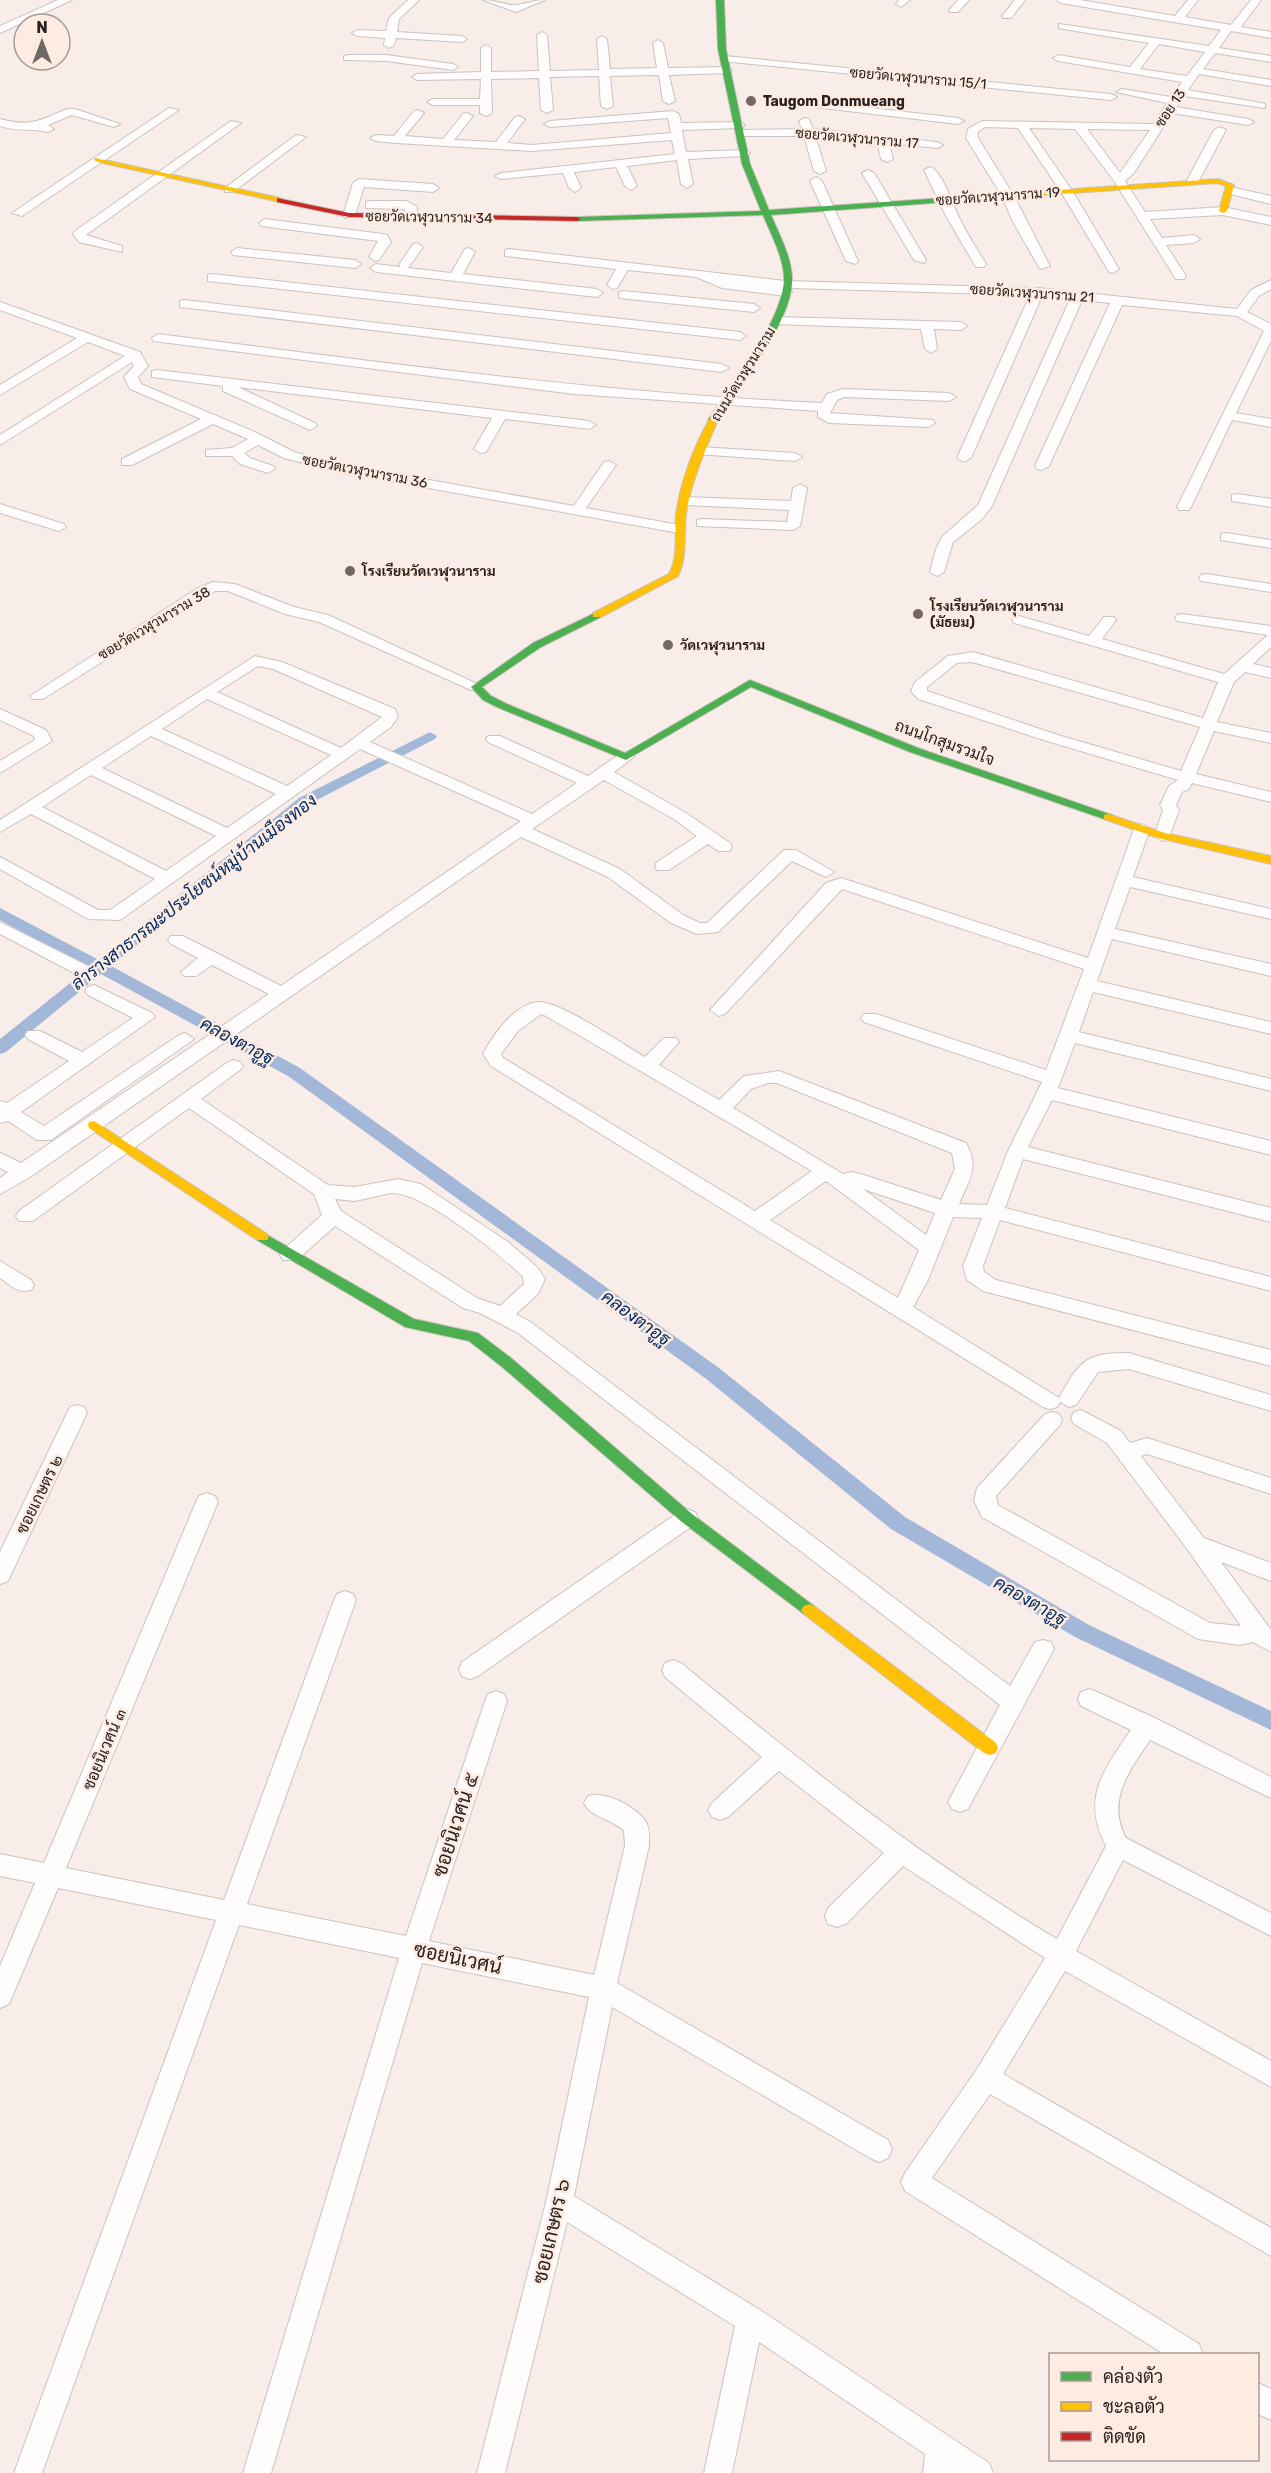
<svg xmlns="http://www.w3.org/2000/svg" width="1271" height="2473" font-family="Rubik,Sarabun,sans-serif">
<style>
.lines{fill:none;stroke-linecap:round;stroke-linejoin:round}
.canal{fill:#a3b8d8;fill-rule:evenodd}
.street-casing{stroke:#cbc3bf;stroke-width:2}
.fast-casing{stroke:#cbc3bf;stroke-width:2}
.slow-casing{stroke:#cbc3bf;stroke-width:2}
.jam-casing{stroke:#cbc3bf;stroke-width:2}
.street{fill:#fefcfc;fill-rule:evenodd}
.fast{fill:#4caf50;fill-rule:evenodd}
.slow{fill:#ffc107;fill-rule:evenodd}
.jam{fill:#c62828;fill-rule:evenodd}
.poi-dot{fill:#716965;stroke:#feebe2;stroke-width:2}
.labels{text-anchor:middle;stroke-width:5;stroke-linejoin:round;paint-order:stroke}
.far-street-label{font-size:14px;fill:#29221f;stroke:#feebe2}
.far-poi-label{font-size:14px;font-weight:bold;fill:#29221f;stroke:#feebe2;text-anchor:start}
.street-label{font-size:16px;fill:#29221f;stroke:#feebe2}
.water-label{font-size:18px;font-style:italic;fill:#022f67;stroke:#feebe2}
.near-street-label{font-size:20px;fill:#29221f;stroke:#feebe2}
</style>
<rect width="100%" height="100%" fill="#f8ede8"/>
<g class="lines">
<path class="canal" d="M430 732 437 736 435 739 309 804 111 966 300 1068 719 1368 905 1517 1089 1625 1271 1711V1730L1075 1637 891 1529 705 1378 288 1076 101 974 6 1052 0 1054V1039L89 968 0 920V908L99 960 299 798Z"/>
<g class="street-casing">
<g id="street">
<path d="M58 0H72L0 33V26Z"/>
<path d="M408 0H419L399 19 397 32 462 36 467 39 462 42 396 38 394 45 389 48 384 45 385 38 357 36 352 33 357 30 386 31 389 18Z"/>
<path d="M483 0C494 0 509 6 516 5 526 4 533 0 545 0L516 12Z"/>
<path d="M899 0H910L901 7 896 4Z"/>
<path d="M958 0H969L958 12H950L949 10Z"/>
<path d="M1015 0H1025L1011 18H1003L1002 16Z"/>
<path d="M1056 0H1080L1175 16 1188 0H1198L1185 17 1231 25 1251 0H1261L1241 27 1271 32V38L1231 31 1219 48 1271 56V62L1215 53 1203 69 1271 80V86L1199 74 1188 90 1261 103 1265 104V108L1184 96 1176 107 1248 119 1254 122 1248 125 1172 113 1134 173 1125 181 1145 212 1223 207 1271 217V225L1223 215 1150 219 1162 238 1194 235 1200 239 1194 243 1166 245 1186 276 1184 279H1176L1114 181 1075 129 1029 128 1073 192 1119 269 1113 273 1109 272 1061 192 1018 128 985 127 978 132V138L1014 196 1050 266 1040 269 1012 220 1002 196 966 138 968 129 982 121 1154 124 1167 103 1116 92 1122 89 1171 97 1182 82 1058 61 1053 58 1058 55 1130 67 1149 43 1063 29 1059 28V24L1209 46 1221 30 1061 3ZM1159 44 1205 52 1187 76 1140 69ZM1087 129 1150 130 1120 173Z"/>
<path d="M542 32 547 35 550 71 599 70 597 39 602 36 607 39 610 69 657 68 653 43 658 40 663 43 668 68 727 67 732 70 727 73 669 75 675 101 669 104 663 101 659 75 610 76 613 106 607 109 601 106 599 76 550 77 553 110 547 113 541 110 539 78 491 79 492 113 486 116 480 113V105H433L427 102 433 99H480L481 79 417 80 412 77 417 74 481 72V48L486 45 491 48V72L539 71 537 35Z"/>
<path d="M348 55H386L453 64 458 67 453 70 386 61 344 60V56Z"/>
<path d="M725 56 1111 94 1117 97 1111 100 721 61V57Z"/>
<path d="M801 100 958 118 964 121 958 124 797 105 795 103Z"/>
<path d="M169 108 179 110 22 216 12 213Z"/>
<path d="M67 109H75L120 124 114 127 72 115 48 125 54 129 48 132C31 128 17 132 0 126V119C31 127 38 121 67 109Z"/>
<path d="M418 110 424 113 405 136 443 139 463 114 467 113 473 116 454 140 496 142 515 117 519 116 525 119 507 143 532 145 671 133 668 118 550 127 544 124 550 121 673 111 679 114 681 123 739 122 745 125 739 128 682 130 686 152 744 150 750 153 744 156 688 159 693 184 687 188 681 184 677 160 627 166 637 186 631 190 625 186 616 167 574 172 581 188 575 192 569 188 563 173 501 179 495 176 501 173 675 154 672 140 532 151 396 143 376 141 370 138 376 135 394 136 414 111Z"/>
<path d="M805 118 809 119 813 129 937 142 943 145 937 148 889 143 893 159 887 162 881 159 877 142 815 135 826 171 820 174 814 171 804 136H741L735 133 741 130 802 129 799 121Z"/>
<path d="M231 121 241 123 86 235 122 246V252L79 242 73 234 75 231Z"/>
<path d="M1220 127 1226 130 1198 182 1188 184 1186 182 1214 130Z"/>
<path d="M296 135 306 137 233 192H225V188Z"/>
<path d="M930 167C943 171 953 207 960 219 967 234 977 249 986 264L984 267H976L947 218 924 170Z"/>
<path d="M868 170 874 173 926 260 924 263 914 260 862 173Z"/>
<path d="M816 177 822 181 858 261 856 264 846 261 810 181Z"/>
<path d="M359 179 433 184 439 188 433 192 364 187 355 215 345 218 343 215 353 183Z"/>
<path d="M1230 187 1271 196V204L1226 193V189Z"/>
<path d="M370 201H407L417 207V217L407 220 405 209 366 208V202Z"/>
<path d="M265 219 383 234 387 235 391 242 379 260 375 261 369 257 378 241 261 226 259 223Z"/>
<path d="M417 243 423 247 408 268 451 273 465 249 469 248 475 252 463 274 597 289 603 293 597 297 376 272 370 268 376 264 400 267 399 265 413 244Z"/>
<path d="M237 248 355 260 361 264 355 268 233 255 231 252Z"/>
<path d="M509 249 785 281 1038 288 1237 309 1251 290 1271 280V289L1259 296 1247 312 1271 324V341L1236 413 1271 419V427L1232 420 1191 507 1189 510H1179L1177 507 1264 331 1237 316 1122 305 1049 466 1042 470 1037 469 1035 466 1110 303 1082 300 992 506 981 520 953 542 944 572 937 576 930 572 936 549 942 537 978 505 1070 299 1042 296 971 458 964 462 957 458 1030 295 792 288 788 289 792 292 790 295 786 296 722 288 696 277 628 270 617 288 613 289 607 285 616 269 505 256V250Z"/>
<path d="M212 274 740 332 746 336 740 340 208 281V275Z"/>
<path d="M623 291 754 304 760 308 754 312 619 298V292Z"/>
<path d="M184 300 722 364 729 368 722 372 180 307V301Z"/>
<path d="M0 302 140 352 148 366 138 377 141 384 257 433 294 452 335 463 574 506 604 462 609 461 616 465 586 508 679 525 686 529 679 533 334 471 284 458 258 445 244 453 250 458 273 466 275 469 268 473 240 464 232 456H206V450L232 448 248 439 213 424 132 465H122V459L201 419 130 389 124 377 134 366 132 362 0 445V435L125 356 88 342 0 395V385L77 338 0 310Z"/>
<path d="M777 317 961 322 967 326 961 330 934 329 937 349 931 353 925 349 921 329 773 324V318Z"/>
<path d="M158 334C379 362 599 393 822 403L827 394 843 389 949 393 956 397 949 401 844 397 837 400 830 413 933 420 935 423 928 427 829 423 818 417V411L574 394 153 341 152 338Z"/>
<path d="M157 370 589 421 596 425 589 429 505 419 486 452 481 453 474 449 492 418 238 387 315 423 317 426 310 430 223 391V386L152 377V371Z"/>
<path d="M701 447 795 453 802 457 795 461 696 454 694 451Z"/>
<path d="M800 484 807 488 800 526 793 530 697 526V520L702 519 787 522 789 510 686 505 679 501 686 497 791 501 793 488Z"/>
<path d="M1237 494 1271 499V507L1232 501V495Z"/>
<path d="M0 504 64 524 66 527 59 531 0 513Z"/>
<path d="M1226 533 1271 540V548L1221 540V534Z"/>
<path d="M1206 574 1271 584V592L1201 581 1199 578 1201 575Z"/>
<path d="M213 582 235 584 294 607 328 615 484 687 481 690H471L319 622 285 614 228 591H215L43 699H33L30 696 198 588Z"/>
<path d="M1182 614 1271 626V647L1253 664 1271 668V678L1245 672 1234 682 1217 722 1271 733V743L1214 731 1196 774 1271 792V802L1192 783 1189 789 1182 792 1176 805 1179 810 1168 840 1162 841 1154 836 1163 810 1160 805 1169 786 1178 780 1047 741 918 699 911 691 915 682 948 656 973 652 1203 718 1218 682 1014 623 1012 620 1019 616 1089 636 1104 617H1114L1116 620 1102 639 1224 674 1268 635 1177 621 1175 618 1177 615ZM972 662 1200 727 1181 771 1058 735 927 691V687L957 663Z"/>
<path d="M255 656 282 662 395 709 398 717 391 727 370 742 532 814 577 783 488 742 486 739 488 736H500L588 776 620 754H632L634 757 614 772 686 813 730 843 732 847 730 851H718L708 844 669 870H657L655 866 657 862 697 836 674 819 604 780 532 829 620 869 683 915 700 923H707L784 850H796L834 872 826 877 792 861 718 932 697 934 671 923 608 877 521 837 30 1177 0 1194V1178L8 1172 0 1168V1153L21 1163 269 994 212 965 196 976H184L181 972 198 958 171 944 168 940 171 936H183L281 986 521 821 360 749 120 920 88 919 0 869V857L98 910H110L155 879 31 814 0 832V820ZM258 666 273 669 382 717 341 748 217 692ZM207 699 331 755 287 786 162 729ZM151 736 276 794 227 828 102 768ZM91 775 216 836 166 871 42 807Z"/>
<path d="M0 709 46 730 52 741 0 773V761L35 740 34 736 0 720Z"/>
<path d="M1142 824 1150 829 1133 877 1271 909V919L1130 887 1115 929 1271 964V976L1112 939 1097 981 1271 1022V1034L1093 992 1079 1032 1271 1079V1091L1075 1043 1058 1088 1271 1141V1155L1052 1100 1028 1147 1271 1208V1222L1023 1159 1005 1208 1271 1277V1291L1000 1220 983 1266 984 1272 996 1280 1271 1350V1366L983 1291 967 1280 963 1266 982 1218 953 1217 928 1280 913 1307 1059 1398C1079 1362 1085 1352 1129 1353L1271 1395V1411L1129 1369 1098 1372 1076 1405 1069 1407 1060 1402 1057 1407 1050 1409 1043 1407 491 1066 483 1054C493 1035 515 1003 539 1002 562 1002 623 1045 645 1057L664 1038H676L679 1042 659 1065 719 1100 744 1076 779 1071 966 1143C980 1167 969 1180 959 1204L987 1205 1008 1151 1042 1082 864 1022 861 1018 864 1014H876L1046 1070 1084 969 842 889 725 1014 719 1016 710 1010 826 883 841 878 1088 958 1134 829ZM541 1014 546 1016 812 1171 755 1211 503 1058 501 1054 518 1031ZM768 1083H777L952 1153 955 1169 941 1200 864 1175 852 1172 843 1174 733 1108 751 1089ZM826 1181 919 1250 898 1298 770 1220ZM863 1189 935 1213 926 1235Z"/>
<path d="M0 922 90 967 93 971 84 977 78 975 0 934Z"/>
<path d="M94 985 152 1013 155 1017 21 1112 44 1126 179 1035 185 1033 194 1039 51 1140H37L8 1121 0 1123V1101L7 1103 69 1061 28 1039 25 1035 28 1031H40L82 1052 133 1018 88 995 85 991 88 987Z"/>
<path d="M234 1060 240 1062 243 1066 240 1070 201 1099 328 1185 355 1187 398 1179 421 1184 508 1242 537 1267 545 1279 538 1294 516 1314 532 1323 1010 1686 1035 1642 1043 1640 1051 1642 1054 1649 968 1809 960 1812 952 1809 948 1802 1000 1705 518 1333 480 1313 463 1308 335 1226 297 1260H283L280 1255 283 1250 322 1215 314 1194 189 1108 33 1221H19L16 1216 19 1211 228 1062ZM391 1193C422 1191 500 1254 523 1277L524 1284 500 1306 477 1298 341 1211 335 1199 355 1201Z"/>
<path d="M0 1261 31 1280 34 1285 31 1290C18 1294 10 1285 0 1278Z"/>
<path d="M77 1405 84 1407 87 1413 8 1581 0 1584V1552L67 1413 70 1407Z"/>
<path d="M1081 1410 1121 1431 1130 1443 1147 1438 1271 1478V1494L1147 1454 1141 1456 1204 1538 1271 1563V1581L1221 1562 1271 1630V1652L1253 1642 1239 1645 1198 1639 982 1517 974 1501 977 1488 1045 1414 1052 1412 1059 1414 1062 1420 1059 1426 996 1496 998 1505 1210 1623 1241 1626 1188 1550 1107 1443 1074 1424 1071 1418 1074 1412Z"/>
<path d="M207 1493 215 1496 218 1502 66 1868 224 1900 334 1600 337 1594 345 1591 353 1594 356 1600 247 1904 406 1936 485 1701 488 1694 496 1691 504 1694 507 1701 429 1941 594 1975 625 1846 624 1831C613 1819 591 1818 584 1803L588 1796C604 1790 637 1807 646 1822 650 1829 649 1838 649 1846L617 1983 888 2140 892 2149 888 2158 879 2162 870 2158 612 2007 574 2196 760 2310 989 2463 993 2473H923L925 2454 759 2342 732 2473H704L735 2326 567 2222 505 2473H477L546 2202 589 1997 422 1963 271 2473H243L399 1958 239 1925 42 2473H14L216 1920 58 1888 9 2004 0 2008V1966L35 1883 0 1876V1854L44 1863 196 1502 199 1496Z"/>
<path d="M687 1509 695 1512 698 1518 695 1524 478 1676 470 1679 462 1676 459 1669 462 1662 679 1512Z"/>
<path d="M673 1660 681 1663C801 1762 922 1859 1057 1939L1106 1846C1081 1798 1103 1771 1131 1730L1081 1706 1078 1699 1081 1692 1089 1689 1097 1692 1155 1718 1271 1777V1798L1150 1740C1129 1771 1106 1801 1126 1838L1271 1913V1936L1123 1860 1076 1951 1271 2061V2087L1065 1971 1003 2074 1271 2228V2256L990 2094 932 2178 1199 2344 1203 2354H1164L905 2191 901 2182 905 2173 977 2069 1045 1958 903 1866 846 1924 837 1927 828 1924 825 1916 828 1908 884 1853 779 1771 728 1817 720 1820 712 1817 708 1810 712 1803 762 1757 665 1677 662 1670 665 1663Z"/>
<path d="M1258 2383 1271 2389V2420L1258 2414Z"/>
</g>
</g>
<g class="fast-casing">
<g id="fast">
<path d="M716 0H724L726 49 750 164 769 210 1015 193 1019 195 1015 197 771 215C779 234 791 256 792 277 795 317 740 386 718 420L713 423 708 420C731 386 785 318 784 277 783 256 771 234 763 215L577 221 573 219 577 217 761 211 742 164 718 49Z"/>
<path d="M597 612 601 613V617L541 647 482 687 491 696 507 704 625 753 750 680 918 748 1112 815 1114 817 1108 820 1104 819 910 752 751 687 626 760 499 708 483 700 471 687 533 643Z"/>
<path d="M262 1232 414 1319 478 1333 511 1358 692 1514 814 1606 817 1610 814 1614 809 1616 804 1614 682 1522 501 1366 469 1341 405 1327 257 1240 255 1237Z"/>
</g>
</g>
<g class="slow-casing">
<g id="slow">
<path d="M95 158 280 198 284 200 280 202 98 162 94 160Z"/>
<path d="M1218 179 1234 185 1227 211 1223 213 1219 211 1226 186 1217 183 1015 197 1011 195 1015 193Z"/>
<path d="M710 418 718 420C706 448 693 477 687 508 682 531 689 554 678 576L601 617H593V613L669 574C679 555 674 535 676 515 680 483 694 446 710 418Z"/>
<path d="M1108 814 1165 833 1271 856V864L1158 838 1104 819V815Z"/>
<path d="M94 1121 267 1234 269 1237 267 1240H257L89 1128 88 1125 89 1122Z"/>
<path d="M809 1604 814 1606 996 1743 998 1748 996 1753 990 1755 984 1753 804 1614 801 1610 804 1606Z"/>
</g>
</g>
<g class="jam-casing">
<path id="jam" d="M277 198 349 213 577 217 581 219 577 221 349 217 277 202Z"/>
</g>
<use href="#street" class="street"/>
<use href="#fast" class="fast"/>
<use href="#slow" class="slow"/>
<use href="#jam" class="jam"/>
</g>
<g class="poi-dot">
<circle cx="751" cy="101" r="6"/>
<circle cx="350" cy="571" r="6"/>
<circle cx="918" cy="614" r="6"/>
<circle cx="668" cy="645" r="6"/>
</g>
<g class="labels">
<g class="far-street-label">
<text transform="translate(918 78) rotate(5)" y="5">ซอยวัดเวฬุวนาราม 15/1</text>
<text transform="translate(1170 108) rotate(-56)" y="5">ซอย 13</text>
<text transform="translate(857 138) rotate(5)" y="5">ซอยวัดเวฬุวนาราม 17</text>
<text transform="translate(998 196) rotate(-4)" y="5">ซอยวัดเวฬุวนาราม 19</text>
<text transform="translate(429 217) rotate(1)" y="5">ซอยวัดเวฬุวนาราม 34</text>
<text transform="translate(1032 293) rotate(4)" y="5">ซอยวัดเวฬุวนาราม 21</text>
<text transform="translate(743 374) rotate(-58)" y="5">ถนนวัดเวฬุวนาราม</text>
<text transform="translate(365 471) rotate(11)" y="5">ซอยวัดเวฬุวนาราม 36</text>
<text transform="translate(154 623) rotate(-31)" y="5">ซอยวัดเวฬุวนาราม 38</text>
</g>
<g class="far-poi-label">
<text x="763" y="106">Taugom Donmueang</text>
<text x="362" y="576">โรงเรียนวัดเวฬุวนาราม</text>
<text x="930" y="611">โรงเรียนวัดเวฬุวนาราม<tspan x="930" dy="16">(มัธยม)</tspan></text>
<text x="680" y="650">วัดเวฬุวนาราม</text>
</g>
<g class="street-label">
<text transform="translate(945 742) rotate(20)" y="6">ถนนโกสุมรวมใจ</text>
<text transform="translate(39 1494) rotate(-64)" y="6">ซอยเกษตร ๒</text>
<text transform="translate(104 1749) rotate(-67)" y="6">ซอยนิเวศน์ ๓</text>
</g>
<g class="water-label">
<text transform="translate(194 892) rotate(-38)" y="6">ลำรางสาธารณะประโยชน์หมู่บ้านเมืองทอง</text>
<text transform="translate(237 1041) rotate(28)" y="6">คลองตาอูฐ</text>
<text transform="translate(636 1318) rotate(36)" y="6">คลองตาอูฐ</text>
<text transform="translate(1030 1601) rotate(30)" y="6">คลองตาอูฐ</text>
</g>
<g class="near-street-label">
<text transform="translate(455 1825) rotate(-72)" y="7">ซอยนิเวศน์ ๕</text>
<text transform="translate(458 1958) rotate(12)" y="7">ซอยนิเวศน์</text>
<text transform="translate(551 2231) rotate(-77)" y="7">ซอยเกษตร ๖</text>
</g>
</g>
<rect x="1049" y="2353" width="210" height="108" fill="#feebe2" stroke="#a99b94" stroke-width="1.5"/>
<rect x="1061" y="2372" width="30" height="9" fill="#4caf50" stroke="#a99b94" stroke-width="1.5"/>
<text x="1103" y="2383" font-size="18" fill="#29221f">คล่องตัว</text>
<rect x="1061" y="2402" width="30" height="9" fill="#ffc107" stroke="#a99b94" stroke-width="1.5"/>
<text x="1103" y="2413" font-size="18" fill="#29221f">ชะลอตัว</text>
<rect x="1061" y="2432" width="30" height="9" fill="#c62828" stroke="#a99b94" stroke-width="1.5"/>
<text x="1103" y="2443" font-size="18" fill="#29221f">ติดขัด</text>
<g transform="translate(42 42)"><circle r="28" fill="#feebe2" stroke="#a99b94" stroke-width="1.5"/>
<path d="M0-4.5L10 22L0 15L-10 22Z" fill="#716965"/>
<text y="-9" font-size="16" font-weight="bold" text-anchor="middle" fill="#29221f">N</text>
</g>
</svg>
